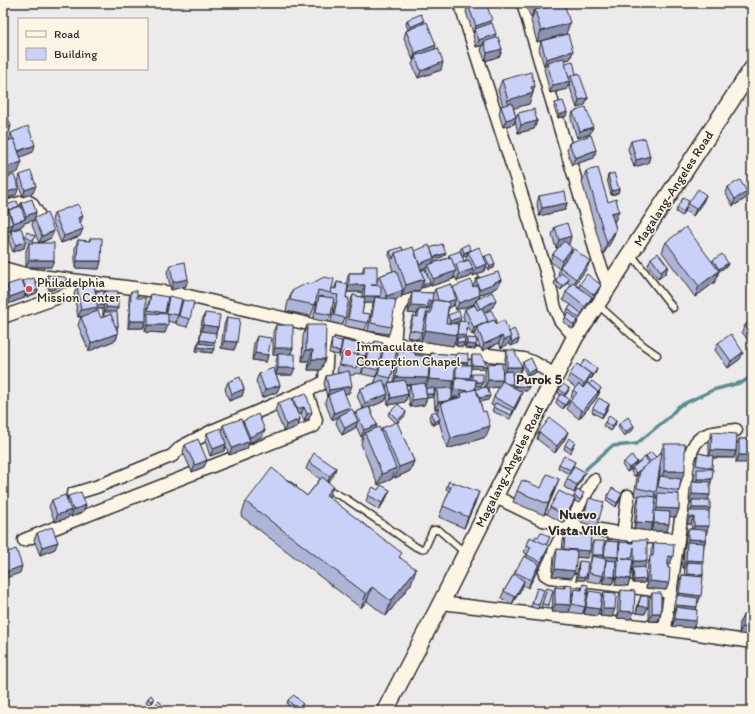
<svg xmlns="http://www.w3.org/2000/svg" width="755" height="714" font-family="Itim,sans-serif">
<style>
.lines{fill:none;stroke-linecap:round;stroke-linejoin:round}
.stream{stroke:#5b8c8f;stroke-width:3.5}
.service-casing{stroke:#2b2b2b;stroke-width:9}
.minor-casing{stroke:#2b2b2b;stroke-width:15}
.secondary-casing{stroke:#2b2b2b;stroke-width:19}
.service{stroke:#fcf5e5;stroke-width:6}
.minor{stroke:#fcf5e5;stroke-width:12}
.secondary{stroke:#fcf5e5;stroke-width:16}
.wall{fill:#adb4d6;stroke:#2b2b2b;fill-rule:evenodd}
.shaded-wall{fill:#8d92ae;stroke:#2b2b2b}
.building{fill:#c9d1f9;stroke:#2b2b2b}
.poi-dot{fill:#d1495b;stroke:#fcf5e5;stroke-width:1.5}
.labels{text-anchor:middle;stroke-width:3;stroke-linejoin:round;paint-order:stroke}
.street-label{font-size:13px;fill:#2b2b2b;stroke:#fcf5e5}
.poi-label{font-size:13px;fill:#2b2b2b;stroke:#fcf5e5;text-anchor:start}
.neighbourhood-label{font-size:14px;font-weight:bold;fill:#2b2b2b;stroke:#fcf5e5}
</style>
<rect width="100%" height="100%" fill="#edeaeb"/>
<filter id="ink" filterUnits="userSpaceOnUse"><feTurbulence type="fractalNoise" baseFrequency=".025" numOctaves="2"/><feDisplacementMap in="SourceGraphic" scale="8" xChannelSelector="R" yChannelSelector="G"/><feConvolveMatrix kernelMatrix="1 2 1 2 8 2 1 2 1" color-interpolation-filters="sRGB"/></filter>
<g filter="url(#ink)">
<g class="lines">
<path class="stream" d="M586 469 612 446 636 444 668 418 679 406 713 390 743 382 752 376"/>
<g class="service-casing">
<g id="service">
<path d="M631 254 673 308"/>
<path d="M597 304 644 346 657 355"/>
<path d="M329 490 348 500 416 547 421 549 425 548 433 530H439L465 553"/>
</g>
</g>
<g class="minor-casing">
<g id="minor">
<path d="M460 3 546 271 555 308 560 320 575 337"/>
<path d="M523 3 590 229C595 249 599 267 609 285"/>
<path d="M3 208 27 201 31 203 41 219"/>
<path d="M3 268 25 274 180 294 394 344 524 359 533 362 555 375"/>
<path d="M3 282 25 274"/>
<path d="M3 317 90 286"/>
<path d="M394 344C396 329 394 307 408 298L473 280"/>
<path d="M594 480 567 525 545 569V574L550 577 671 592"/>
<path d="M73 494 96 487 164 459 172 456 181 447 212 431 306 391"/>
<path d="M494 496 543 520 623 534 678 540"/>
<path d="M623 534 628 496"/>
<path d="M24 540 314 426 316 420 306 391 321 384 325 380 328 329"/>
<path d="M441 603 665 629 752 642"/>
<path d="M665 629 690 456C691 452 693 447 695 444 703 431 722 432 736 430"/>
</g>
</g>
<g class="secondary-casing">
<path id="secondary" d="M385 711 441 603 575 337 752 69"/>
</g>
<use href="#service" class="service"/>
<use href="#minor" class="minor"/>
<use href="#secondary" class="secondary"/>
</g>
<g class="wall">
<path d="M525 3H559L566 34 537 42 531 21 532 18H531Z"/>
<path d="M468 5 491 24 495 39 502 49 500 56 485 61 481 50 483 45 476 47 473 36 474 33H473L466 12Z"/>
<path d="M407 20 424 21 423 24 435 49 441 70 418 78 412 64 414 60H413L404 38 406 31 408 30 406 24Z"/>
<path d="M541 41 573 51 570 59 565 60V63L576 74 588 98 585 105 577 108 569 85 567 89 550 93 544 69 546 66H544L539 49Z"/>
<path d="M502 80 533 92V93L529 104 513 108 516 117 518 113 537 121 534 129 518 133 515 120 514 124 503 127 499 114 501 106H503L498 90Z"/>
<path d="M555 103 567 112 566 116 558 118 554 107Z"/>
<path d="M573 112 593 127 590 134 577 138 571 119Z"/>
<path d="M11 133 33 152 20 157 18 172 9 141Z"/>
<path d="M631 141 650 156 648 163 634 167 628 149Z"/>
<path d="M569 143 594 158 572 165 567 150Z"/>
<path d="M586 171 608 202 615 221 614 222 616 229 612 240 603 255 582 182Z"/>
<path d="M20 175 33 193 23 197 18 182Z"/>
<path d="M608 175 619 189 618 193 611 195 607 179Z"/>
<path d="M3 179 16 195 5 199 4 196 3 199Z"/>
<path d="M728 187 745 199 733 206 726 194Z"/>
<path d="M706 195 703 202 693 216 685 211 687 207 682 216 676 212 677 208Z"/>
<path d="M539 196 567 203 565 210 539 216 537 204Z"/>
<path d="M21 203 36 212 34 220 24 223 22 226 11 230 10 231 6 207 7 205 19 206H20Z"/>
<path d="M54 213 80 223V236L61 243 52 220Z"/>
<path d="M34 218 51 238 41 243 51 267H26V250L29 243 26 241 24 248 13 252 8 239 11 231 25 236H35L32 243H39L32 225Z"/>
<path d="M555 227 571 236 569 244H568L572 248 570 254 590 261 587 268 575 284 579 287 580 284 598 292 591 302 590 301 589 304 582 314 581 317 578 321 577 324 573 329 563 322 565 318 568 314 566 313 568 309 571 305 563 300 566 292 571 285 567 282 561 290 554 284 555 281 559 276 558 275 560 267 564 262 559 269 550 261 553 254 559 247 556 248 552 235Z"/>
<path d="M90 238 101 261 99 269 75 268V248L78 240 89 241Z"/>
<path d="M666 242 712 262 713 260 728 263 727 266 719 271 715 282 695 297 662 252Z"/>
<path d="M462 247 471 250 484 258 485 256 494 268 488 270 486 266 484 271 473 276 471 272 470 277 457 281 454 275 453 279 431 286 429 283V286L422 288 421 286 420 290 414 292 433 293 435 289H452L453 287H473L476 279 501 280 498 287 493 289V290L480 295 479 298 493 307 484 312 497 321 496 323V324L509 332 519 339 518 343 511 346 509 342V344L501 348 499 343 482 351 477 340 475 349 465 348 466 342 467 338 476 339 474 335 475 333 472 335 468 327 466 336 465 339 463 347 456 346V341L457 338H456L453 346 421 341 423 327 419 339 407 337 410 323 413 316 416 317 417 314 408 313 410 299 412 293 401 296V298L394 300 391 327 389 334 368 331 373 303H364L362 313 368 323 365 330 345 326 350 302 353 295 362 297V292H347L346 298 345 318 342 325 331 322 335 303 333 302 331 315 328 322 313 319 317 302H316L311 316 286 311 288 302 292 291 334 289 337 282 347 284V280L349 273H362L364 266 377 281 379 276 393 271 391 264 392 262 389 255 390 251H415L430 248 444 256 433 261 432 263 448 258 449 255 464 261H466V259L467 255 463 257 460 250ZM427 267 426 272 421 271V270ZM454 304 456 310 474 304V305L465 309 463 316 465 322 460 321 447 315 449 308 453 306ZM427 308H430L428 313 424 322ZM459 321 458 324 453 323Z"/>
<path d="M651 258 668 266 665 274 658 279 648 265Z"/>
<path d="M170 265 186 286 171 290 167 272Z"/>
<path d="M47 275 67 280 66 284 49 291 46 279Z"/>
<path d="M23 282 38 290 37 293 26 297 25 294 24 298 8 304 6 298 3 305 4 292 7 285Z"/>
<path d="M77 286 95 293 96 291 104 295 106 291 118 308 116 312 118 326 117 329 118 333 116 340 89 351 78 325 81 317H83H78L74 294ZM103 308V317L101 318 96 312 97 309H103Z"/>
<path d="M131 291 137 298 146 316 149 301 151 294 167 304 169 296 178 315 175 323 168 321 165 333 145 332V322L143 328H128L129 298Z"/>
<path d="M183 300 190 319 187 327 176 324 180 307Z"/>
<path d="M205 313 218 327 216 333 212 353 196 351 197 346 198 343H199L202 320Z"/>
<path d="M227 317 237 342 234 350 221 348 224 325Z"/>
<path d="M752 320V346L742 332 745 325Z"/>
<path d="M276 325 293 348 290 354 292 375H276L280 385 277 392 262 398 256 381 259 374H276V361L278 355H273V332Z"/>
<path d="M307 325 325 359 321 370H308L309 361H302L303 336Z"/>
<path d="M257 336 268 355 266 362 252 360 254 343Z"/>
<path d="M332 339 340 351 338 355 329 353 331 343Z"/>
<path d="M343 340 358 355 360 343 363 367 361 374 355 373 354 375H349V393L345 394 348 411 355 415 356 412 363 409 357 396 360 389 376 382H375L378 371 376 377 362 374 367 351 369 343 373 344 375 341 382 353 384 346 396 355 398 351 429 358 431 353 456 355 457 353 467 365H471V358L472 355 487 366 485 369 471 368 470 377 472 374 482 386H475V389L485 387V371L487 364 503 372 504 371 505 358 507 350 522 367 519 374H512V386L514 387V379L516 376 527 391 520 390V399L510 419 492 411 494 406 491 405 494 397 499 387 488 388V400L480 401 486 437 447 449 439 421 438 423 433 425 429 417 431 413H437L438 409H435L434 396 436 390H434L433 397 427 398 424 405 410 407 408 392 410 385H413H406L408 394 405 402 388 405 387 397 385 401 370 407 375 428 381 432 382 428 396 423 388 415 390 412 405 416 397 423 414 461 410 471 395 478 394 476 392 479 378 485 361 444 363 436 361 437 356 426 355 428 342 435 336 423 338 417 332 420 325 402 327 397 324 383 326 376 341 373 337 372 340 358H339L341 344ZM395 361 394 382H389L391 378ZM453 383V384L452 392 451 388ZM384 384 387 385 386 389ZM452 397H459L452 399Z"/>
<path d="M718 343 743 352 740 359 728 368 715 350Z"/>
<path d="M523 362 536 369 535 373 527 376 522 365Z"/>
<path d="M580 366 596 372 591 379 589 377 588 381 585 386 600 392 596 399 579 419 567 409 570 401 572 399 571 398 573 390 576 388 567 381 570 374Z"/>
<path d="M228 382 244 389 242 396 229 401 225 389Z"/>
<path d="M559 389 568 392 564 396 568 403 563 409 556 403 557 399 561 395 558 393Z"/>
<path d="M306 393 309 419 304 421 301 414 298 415 300 419 297 427 284 432 275 410 278 403 292 401 293 398Z"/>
<path d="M593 408H608L602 418 592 412Z"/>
<path d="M243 421 265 430 262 437 249 443 247 449 229 455 226 446 224 451 210 456 205 440 207 433 222 430 223 425 243 422Z"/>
<path d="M616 421 615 425 611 431 603 426 605 422Z"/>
<path d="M619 424 633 430 624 436 618 427Z"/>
<path d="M539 432H568L565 439 555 453 537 439Z"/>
<path d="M712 432 734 458H713L711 469 710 485 708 500 709 511 706 540 704 545 702 563 703 575 698 603H697L696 610 693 628 672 626 674 615V612H673L674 603 677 595 679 582 682 575H684L685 568H683L684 549 685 546 686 536 688 529H692L691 524H687V518L689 512V507L691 502 689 501 690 488 692 481H694V476L695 473H693L695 461 698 453 709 455V440Z"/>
<path d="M739 439H752L736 463V446Z"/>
<path d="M664 444 681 482 678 494 679 509 676 517 670 516 667 531H651V527L650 531 634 529 636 503 639 496H634L637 477 638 474 635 477 631 472 632 469 627 472 622 465 624 462H637L636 465 646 458V456L656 457 660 454ZM660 468V476L658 481ZM655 493V495H657L656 499 654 497Z"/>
<path d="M185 445 207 460 204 467 192 472 183 452Z"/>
<path d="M565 445 574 446 570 453 564 449Z"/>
<path d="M309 462 336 468 333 476 328 482 329 497 400 557 411 584 386 616 367 601 361 608 241 516 246 502 287 480 297 486 296 487 307 496 320 479 306 469Z"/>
<path d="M575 462 569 474 558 468 559 464Z"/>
<path d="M585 472 582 479 574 493 564 487 567 479Z"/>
<path d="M449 481 475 503 464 528 439 517 449 491 446 489Z"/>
<path d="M555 490 544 515 513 502 517 491Z"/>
<path d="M368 495 387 497 379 510 366 502Z"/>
<path d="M68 496 86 505 83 512 71 517 69 514 68 518 55 522 49 507 52 500H67Z"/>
<path d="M574 496 583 497 579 503 574 501 572 507 563 523 547 514 550 507 573 498Z"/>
<path d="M607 497 621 498 616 507 606 500Z"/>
<path d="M589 498 599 519 596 527 581 522Z"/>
<path d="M37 533 55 549 40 555 34 540Z"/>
<path d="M565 534 587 558 576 557 572 578 552 576 554 557 557 549 562 550 563 541Z"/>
<path d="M538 537H550L546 545 547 553 539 570 538 569 528 588 523 585 522 588 512 604 501 598 504 591 515 572 526 557 527 554 524 552 527 545 534 539Z"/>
<path d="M608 539 627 543H632L633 540 645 567 644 583H633L632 572 633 569H632L630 579 628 586 615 585 616 562 615 577 612 584 602 583 603 576 600 583 587 581 589 564 591 560V548L593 541 604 546 606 541H608Z"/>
<path d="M654 543 670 564H668L669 583 666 590 646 588 648 563 651 556V550Z"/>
<path d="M579 561 586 577 585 580H576L578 564Z"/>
<path d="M565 584 572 596 574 589 581 590 583 584 586 597 589 591 600 609 597 616 584 614 585 607 582 614 569 612 570 609 569 612H552L553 595 555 587 564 588Z"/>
<path d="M537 588 544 590 538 609 531 607Z"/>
<path d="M547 588 549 605 548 609 541 607Z"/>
<path d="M621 590 634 612 631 619 617 618 618 598Z"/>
<path d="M604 592 612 617 600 616 601 599Z"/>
<path d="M652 593 661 613 658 621H649V600Z"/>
<path d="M641 596 648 607 645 614 636 613 638 603Z"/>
<path d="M743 615 752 616 739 634 740 622Z"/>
<path d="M148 698 154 699 153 702 150 705 146 702Z"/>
<path d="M288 700 301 707 298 711H293L287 704Z"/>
<path d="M154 706 162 710 161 711H153L152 710Z"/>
</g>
<g class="shaded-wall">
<path d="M551 4 548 12 535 10 532 18H531L533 11Z"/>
<path d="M492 20 489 27 475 29 474 33H473L476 26Z"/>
<path d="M424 21 423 25 408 31 410 27Z"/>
<path d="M570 23 566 34 537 42 541 31Z"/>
<path d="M496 34 494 42H484L483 45 476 47 479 40Z"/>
<path d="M436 45 434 52 415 56 414 60H413L415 53Z"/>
<path d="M502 49 500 56 485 61 487 53Z"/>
<path d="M573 51 570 59 548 65 547 62 546 66H544L546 59Z"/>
<path d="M443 62 441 70 418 78 421 71Z"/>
<path d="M570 81 567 89 550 93 553 85Z"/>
<path d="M535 86 529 104 504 111 508 100 531 87Z"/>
<path d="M588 98 585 105 577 108 579 100Z"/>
<path d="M567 112 566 116 558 118 559 115Z"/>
<path d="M516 117 514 124 503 127 506 120Z"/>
<path d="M537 121 534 129 518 133 521 125Z"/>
<path d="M11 126 9 133 3 135V129Z"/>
<path d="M593 127 590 134 577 138 580 131Z"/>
<path d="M35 145 33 152 16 159 18 152Z"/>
<path d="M596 150 594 158 572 165 575 158Z"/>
<path d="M650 156 648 163 634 167 636 160Z"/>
<path d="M22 162 18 172 3 177V168Z"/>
<path d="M36 186 33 193 23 197 25 190Z"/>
<path d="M19 188 16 195 5 199 8 192Z"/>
<path d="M619 189 618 193 611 195 612 191Z"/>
<path d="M747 192 745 199 733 206 735 199Z"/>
<path d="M706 195 703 202 693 216 696 209Z"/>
<path d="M567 203 565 210 539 216 542 208Z"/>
<path d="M619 211 615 221 607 224 611 213Z"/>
<path d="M36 212 34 220 24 223 22 226 11 230 13 223 25 219 26 216Z"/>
<path d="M83 216 80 224 78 218Z"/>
<path d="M13 224 10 231 3 234V228Z"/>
<path d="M83 229 80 236 61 243 64 236Z"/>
<path d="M616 229 612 240 603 255 607 244Z"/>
<path d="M54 231 51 238 39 243 42 236Z"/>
<path d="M571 236 569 244 556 248 559 240Z"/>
<path d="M26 241 24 248 13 252 16 245Z"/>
<path d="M572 248 570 255 559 269 562 261Z"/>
<path d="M468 252 467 255 463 257 464 253Z"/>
<path d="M446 253 444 256 433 261 432 265H428L427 267 416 271 419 264Z"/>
<path d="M29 260H54L51 267H26Z"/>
<path d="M77 261H101L99 269 75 268Z"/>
<path d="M590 261 587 268 574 286 576 279Z"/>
<path d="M728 263 727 266 719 271 715 282 695 297 699 286 718 272 719 269Z"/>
<path d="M487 264 484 271 473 276 476 268Z"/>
<path d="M495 264 494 268 488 270 490 267Z"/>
<path d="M668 266 665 274 658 279 661 272Z"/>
<path d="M473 269 470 277 457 281 459 274Z"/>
<path d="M456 271 453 279 431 286 433 279Z"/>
<path d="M188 279 186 286 171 290 173 282Z"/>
<path d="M424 279 420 290 402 296 406 285Z"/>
<path d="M569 279 567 283 561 290 563 286Z"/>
<path d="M67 280 66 284 49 291 51 287Z"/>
<path d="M501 280 498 287 493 289V290L476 296 479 289Z"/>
<path d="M430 282 429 286 422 288 424 285Z"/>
<path d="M349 285H365L362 292H347Z"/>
<path d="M601 285 598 292 591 302 594 295Z"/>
<path d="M38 290 37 293 26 297 28 293Z"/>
<path d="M403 290 401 298 384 304 387 296Z"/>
<path d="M26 291 24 298 8 304 10 297Z"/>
<path d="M480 295 478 302 476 300 474 304 456 310 459 303Z"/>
<path d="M364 296H381L378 304 375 297 373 303H361Z"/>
<path d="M6 297 3 305V298Z"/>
<path d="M592 297 589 304 582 314 585 307Z"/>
<path d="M456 299 453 306 437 312 440 304Z"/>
<path d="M428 300 432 301 430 308H427L425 315 419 309 417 314 408 313 411 306Z"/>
<path d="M496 300 493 307 478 316 480 309Z"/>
<path d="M96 305H104L103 309H97L95 315 78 317 81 310Z"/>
<path d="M106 307 118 308 115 315 104 312 103 315Z"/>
<path d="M461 317 460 321 448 325 450 321Z"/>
<path d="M578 320 577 324 573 329 574 325Z"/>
<path d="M130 321H146L143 328H128Z"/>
<path d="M488 321 485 328 477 327 475 333 472 335 474 328Z"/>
<path d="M148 325H168L165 333 145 332Z"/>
<path d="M203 325 218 327 215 334 201 332Z"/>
<path d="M425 330 457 335 453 346 421 341Z"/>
<path d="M118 333 116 340 89 351 91 343Z"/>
<path d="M457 334 466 336 465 339 456 338Z"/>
<path d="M502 336 499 343 482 351 484 344Z"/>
<path d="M511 337 509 344 501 348 504 340Z"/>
<path d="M519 339 518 343 511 346 512 342Z"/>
<path d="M200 340 215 342 213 346 199 344Z"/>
<path d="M224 341 237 342 234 350 221 348Z"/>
<path d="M457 342 464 343 463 347 456 346Z"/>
<path d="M467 344 476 345 475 349 465 348Z"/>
<path d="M198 347 214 349 212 353 196 351Z"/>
<path d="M275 348H293L290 355H273Z"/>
<path d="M306 350H313L309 361H302Z"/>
<path d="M743 352 740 359 728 368 731 361Z"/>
<path d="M255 353 268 355 266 362 252 360Z"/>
<path d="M312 359H325L321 370H308Z"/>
<path d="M456 362 468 363 466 367 455 366Z"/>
<path d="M472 365 487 366 485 369 470 368Z"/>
<path d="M507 367H522L519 374H504Z"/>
<path d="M278 368H295L292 375H276Z"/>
<path d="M536 369 535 373 527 376 528 373Z"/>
<path d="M597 369 596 372 591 379 593 375Z"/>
<path d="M591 374 588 381 581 391 584 384Z"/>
<path d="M396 377 428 378 425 385 393 384Z"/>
<path d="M456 377 470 378 468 385 455 378Z"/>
<path d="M429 379 454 381 450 392 437 389 436 390 425 389Z"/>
<path d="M488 380H503L500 387 485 388Z"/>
<path d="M472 382H483L482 386H470Z"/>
<path d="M280 385 277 392 262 398 265 390Z"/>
<path d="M352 386 349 393 328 397V395L327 397 329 390Z"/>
<path d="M515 386 529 387 527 391 514 390Z"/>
<path d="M569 388 568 392 564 397 565 394Z"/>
<path d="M601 388 596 399 579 419 582 411Z"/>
<path d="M244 389 242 396 229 401 232 394Z"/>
<path d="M454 389 474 392 462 397 461 393 459 397H451Z"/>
<path d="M522 392 520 399 512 415 514 408Z"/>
<path d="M388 394 385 401 363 410 365 403Z"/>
<path d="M408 394 405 402 388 405 391 398Z"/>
<path d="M426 394H434L433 397 427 398 424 405 410 407 412 400Z"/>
<path d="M490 396 488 400 475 403 476 399Z"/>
<path d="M569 399 568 403 563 409 565 405Z"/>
<path d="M452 401 441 403 438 409H435L438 402Z"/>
<path d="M609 404 608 408 602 418 603 414Z"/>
<path d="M304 407 301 414 295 416 297 409Z"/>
<path d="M350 407 347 414 339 416 338 417 332 420 334 413Z"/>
<path d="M312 412 309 419 304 421 307 414Z"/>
<path d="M406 412 405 416 396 424 398 420Z"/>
<path d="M300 419 297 427 284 432 286 425Z"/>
<path d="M440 419 438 423 433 425 434 422Z"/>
<path d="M358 421 355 428 342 435 345 428Z"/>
<path d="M616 421 615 425 611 431 612 427Z"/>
<path d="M377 425 374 432 365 433 363 436 361 437 364 430Z"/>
<path d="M490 426 486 437 447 449 451 438Z"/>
<path d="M634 426 633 430 624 436 625 432Z"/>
<path d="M265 430 262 437 249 443 247 449 229 455 232 448 248 442 250 437Z"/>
<path d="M568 432 565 439 555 453 557 446Z"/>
<path d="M226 444 224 451 210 456 213 449Z"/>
<path d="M711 450 736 451 734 458 709 457Z"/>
<path d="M739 455H752V463H736Z"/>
<path d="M207 460 204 467 192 472 195 465Z"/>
<path d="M414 461 410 471 395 478 399 467Z"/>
<path d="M637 462 635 466 627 472 629 468Z"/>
<path d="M336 468 333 476 327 484 330 476Z"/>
<path d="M396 468 392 479 378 485 382 474Z"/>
<path d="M639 471 638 474 635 477 636 473Z"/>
<path d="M664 471H685L681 482H660Z"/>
<path d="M585 472 582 479 574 493 577 485Z"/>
<path d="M559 479 555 490 544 515 548 504Z"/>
<path d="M697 479H712L710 486H694Z"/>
<path d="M333 486 328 500 326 495Z"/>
<path d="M390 490 387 497 379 510 382 503Z"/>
<path d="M479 492 475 503 464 528 468 517Z"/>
<path d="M622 494 621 498 616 507 617 503Z"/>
<path d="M692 494 710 495 707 502 692 500 691 502 689 501Z"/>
<path d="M575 499 572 507 563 523 566 516Z"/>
<path d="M86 505 83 512 71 517 73 510Z"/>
<path d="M657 508 679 509 676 517 655 516Z"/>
<path d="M692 508H710L707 515H689Z"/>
<path d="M71 510 68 518 55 522 57 515Z"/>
<path d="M689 517H694L691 524H687Z"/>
<path d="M636 522 653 523 650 531 634 529Z"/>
<path d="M654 523 669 524 667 531H651Z"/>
<path d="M694 526H709L706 533H692Z"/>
<path d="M688 539 706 540 703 547 687 542Z"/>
<path d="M58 542 55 549 40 555 42 547Z"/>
<path d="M549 546 547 553 539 570 541 562Z"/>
<path d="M564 549 590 551 587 558 562 556Z"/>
<path d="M593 555H604L601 562 591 560Z"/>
<path d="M604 556 618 557 615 564 606 560 605 563H601Z"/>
<path d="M668 556 673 557 670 564H666Z"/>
<path d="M686 560 703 561 701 568 687 562 685 568H683Z"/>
<path d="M634 561H647L644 568 631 569Z"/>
<path d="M539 564 537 572 528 588 531 580Z"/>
<path d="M22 566 20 573 3 579V573Z"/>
<path d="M416 569 411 584 386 616 391 601Z"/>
<path d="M555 569 575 571 572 578 552 576Z"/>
<path d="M687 574 703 575 700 582H684Z"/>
<path d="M578 576 586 577 585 580H576Z"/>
<path d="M605 576 615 577 612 584 602 583Z"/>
<path d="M617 577 630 579 628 586 615 585Z"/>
<path d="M646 579 644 583H633L634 580Z"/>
<path d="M524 581 522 588 512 604 515 597Z"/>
<path d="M649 581 669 583 666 590 646 588Z"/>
<path d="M372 587 367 601 361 608 366 594Z"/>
<path d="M679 593 701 596 698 603 677 601Z"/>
<path d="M555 604 571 605 569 612H552Z"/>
<path d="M676 605 697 607 694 614 676 607 674 612H673Z"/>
<path d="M638 606 648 607 645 614 636 613Z"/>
<path d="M586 607 600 609 597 616 584 614Z"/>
<path d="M603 609H615L612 617 600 616Z"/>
<path d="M620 611 634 612 631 619 617 618Z"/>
<path d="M652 613H661L658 621H649Z"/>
<path d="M675 619 696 621 693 628 672 626Z"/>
<path d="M742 627H752V635L739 634Z"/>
<path d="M154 699 153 702 150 705 151 702Z"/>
<path d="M303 704 301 707 298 711H296L297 709Z"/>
<path d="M163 706 162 710 161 711H158Z"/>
</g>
<g class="building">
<path d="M474 3H486L492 20 476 26 468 5Z"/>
<path d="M530 3H550L551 4 533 11Z"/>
<path d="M551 3H559V4L552 6Z"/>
<path d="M563 3H564L570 23 541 31 535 10Z"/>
<path d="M421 14 424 21 410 27 407 20Z"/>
<path d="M427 22 436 45 415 53 406 31Z"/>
<path d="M492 23 496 34 479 40 475 29Z"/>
<path d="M568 34 573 51 546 59 541 41Z"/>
<path d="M498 37 502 49 487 53 484 42Z"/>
<path d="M438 48 443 62 421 71 415 56Z"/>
<path d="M564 58 570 81 553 85 547 62Z"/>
<path d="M573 61 576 74 571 76 569 78 565 63Z"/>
<path d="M531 72 535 86 531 87 533 93 508 100 502 80Z"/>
<path d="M579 73 588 98 579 100 571 76Z"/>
<path d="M563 101 567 112 559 115 555 103Z"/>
<path d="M512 103 516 117 506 120 501 106Z"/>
<path d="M3 105 11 126 3 129Z"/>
<path d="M586 107 593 127 580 131 573 112Z"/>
<path d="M534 109 537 121 521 125 518 113Z"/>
<path d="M28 126 35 145 18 151 14 139H13L11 133Z"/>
<path d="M591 135 596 150 575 158 569 143Z"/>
<path d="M645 138 650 156 636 160 631 141Z"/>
<path d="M14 139 22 162 3 168V142Z"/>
<path d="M598 168 608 202 616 199 619 211 611 213 616 229 607 244 586 171Z"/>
<path d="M31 171 36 186 25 190 20 175Z"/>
<path d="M614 173 619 189 612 191 608 175Z"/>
<path d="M14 175 19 188 8 192 3 179Z"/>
<path d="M740 180 747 192 735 199 728 187Z"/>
<path d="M698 189 706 195 696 209 688 204Z"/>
<path d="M565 191 567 203 542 208 539 196Z"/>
<path d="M683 198 689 201 683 212 677 208Z"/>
<path d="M32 199 36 212 26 216 21 203Z"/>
<path d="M17 201 19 206 9 210 7 205Z"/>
<path d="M78 204 83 216 78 218 83 229 64 236 54 213Z"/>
<path d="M5 205 7 211 3 213V206Z"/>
<path d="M21 206 25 219 13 223 9 210Z"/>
<path d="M8 211 13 224 3 228V213Z"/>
<path d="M47 213 54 231 42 236 34 218Z"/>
<path d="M567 223 571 236 559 240 555 227Z"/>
<path d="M686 227 719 271 699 286 666 242Z"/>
<path d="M21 228 26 241 16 245 11 231Z"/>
<path d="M27 232 35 236 32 241 25 236Z"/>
<path d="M3 235 5 241 3 242Z"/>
<path d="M90 238H102L101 261H77L78 240 90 241Z"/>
<path d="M564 241 572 248 562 261 553 254Z"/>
<rect x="29" y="243" width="25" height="17"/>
<path d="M442 244 446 253 434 257 430 248Z"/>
<path d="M468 244 471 250 464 253 462 247Z"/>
<path d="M429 245 434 258 419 264 415 251Z"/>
<path d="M402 247 403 251 395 253 393 259 390 251Z"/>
<path d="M413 247 424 279 406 285 395 253Z"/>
<path d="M479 247 487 264 476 268 468 252Z"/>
<path d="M574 249 590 261 576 279 560 267Z"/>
<path d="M460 251 464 261 454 265 449 255Z"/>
<path d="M658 253 668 266 661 272 651 258Z"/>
<path d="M491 254 495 264 490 267 485 256Z"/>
<path d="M722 254 728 263 719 269 713 260Z"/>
<path d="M451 257 456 271 433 279 428 265Z"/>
<path d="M469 260 473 269 459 274 456 264Z"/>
<path d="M185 262 188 279 173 282 170 265Z"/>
<path d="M364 266H377V285H371L381 286V296H364L365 285H349V273H364Z"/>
<path d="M425 269 430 282 424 285 423 283 424 279 421 271Z"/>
<path d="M396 270 403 290 387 296 379 276Z"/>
<path d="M498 272 501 280 495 282V283L479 289 476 279Z"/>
<path d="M561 273 569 279 563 286 555 281Z"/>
<path d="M587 274 601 285 594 295 580 284Z"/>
<path d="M47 275 65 277 67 280 51 287Z"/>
<path d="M324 277 334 279 331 293 318 290 315 305 290 300 292 291 307 283 311 284Z"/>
<path d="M34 278 38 290 28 293 23 281Z"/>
<path d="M22 280 26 291 10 297 7 285Z"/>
<path d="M471 280 473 287 477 285 480 295 459 303 453 287Z"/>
<path d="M337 282 348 285 346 298H349L345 318 334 315 338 295 331 294 332 288 336 289Z"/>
<path d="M573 283 592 297 585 307 566 292Z"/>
<path d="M94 284 98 307 81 310 77 286Z"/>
<path d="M451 284 456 299 447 302 438 300 435 289Z"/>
<path d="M3 289 6 297 3 298Z"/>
<path d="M96 291H104V305H97L96 297Z"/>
<path d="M106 291H118V308L106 307Z"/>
<path d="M131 291H137V298H146V321H130Z"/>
<path d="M412 292 433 293 432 301 428 300V307L411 306Z"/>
<path d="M492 292 496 300 480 309 476 300Z"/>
<path d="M151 294 168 297 165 313 148 310Z"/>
<path d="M353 295 365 298 362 313 370 314 368 323 348 319Z"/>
<path d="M169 296 182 299 178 315 166 313Z"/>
<path d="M319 296 334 298 331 315 316 312Z"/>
<path d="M375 297 396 300 391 327 371 323Z"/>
<path d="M183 300 194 302 190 319 179 316Z"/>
<path d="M433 300 449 302 446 323 458 324 457 335 425 330 428 313H431Z"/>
<path d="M475 305 477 310 482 308 488 321 474 328 465 309Z"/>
<path d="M571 305 582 314 579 318 568 309Z"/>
<path d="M419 309 427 310 422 332 410 330 413 316 418 317Z"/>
<path d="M491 310 497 321H495L494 320 487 323 488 321 484 313Z"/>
<path d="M98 311 101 318 111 314 118 333 91 343 81 317Z"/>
<path d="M459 311 461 317 450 321 448 315Z"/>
<path d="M104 312H117L118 326H115L111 314 104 317Z"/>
<path d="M148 313 168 314V325H148Z"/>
<path d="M205 313 220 315 218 327 203 325Z"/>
<path d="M569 313 578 320 574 325 565 318Z"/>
<path d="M227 317 240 319 237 342 224 341Z"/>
<path d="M494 320 496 324 504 320 511 337 504 340 502 336 484 344 477 327Z"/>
<path d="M752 320V335L745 325Z"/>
<path d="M459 321 468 322 466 336 457 334Z"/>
<path d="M276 325H293V348H275Z"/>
<path d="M307 325H326L325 359H312L313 350H306Z"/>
<path d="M514 329 519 339 512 342 511 339V337L509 332Z"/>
<path d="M201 331 216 333 215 342 200 340Z"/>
<path d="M731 334 743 352 731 361 718 343Z"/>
<path d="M257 336 271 338 268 355 255 353Z"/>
<path d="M457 338H465L464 343 457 342Z"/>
<path d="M467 338 477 339 476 345 467 344Z"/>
<path d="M332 339 342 341 340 351 331 350Z"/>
<path d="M343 340 359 344 357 355 343 352 342 355 340 354Z"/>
<path d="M375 341 383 343 378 370 365 367 369 343 374 344Z"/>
<path d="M198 343 214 345V349L198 347Z"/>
<path d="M360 343 368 345 365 359V356L358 355Z"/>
<path d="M384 346 397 349 391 378 378 375Z"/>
<path d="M507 350H514L522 367H507Z"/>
<path d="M398 351 415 352V355L430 357 428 378 396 377Z"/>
<path d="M343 352 365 356 363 367 357 365 356 368 340 365Z"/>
<path d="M431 353 456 355 454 381 429 379Z"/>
<path d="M457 353 468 354V363L456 362Z"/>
<rect x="278" y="354" width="17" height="14"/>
<path d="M472 355H481L487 366 472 365Z"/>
<path d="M531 358 536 369 528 373 523 362Z"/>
<path d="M585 360 597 369 593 375 580 366Z"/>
<path d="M502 363 503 380H488L487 364Z"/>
<path d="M577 364 591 374 584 384 570 374Z"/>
<path d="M456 365H471L470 378 456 377Z"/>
<path d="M273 368 280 385 265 390 259 374Z"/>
<path d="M349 371 352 386 329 390 326 376Z"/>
<path d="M512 371 513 384H507L503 382V372Z"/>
<path d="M472 374H483V382H475L476 380H472Z"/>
<path d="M516 376 529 382V387L515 386Z"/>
<path d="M240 377 244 389 232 394 228 382Z"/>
<path d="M455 378 476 380 475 389 469 391 454 389Z"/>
<path d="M383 380 388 394 365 403 360 389Z"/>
<path d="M405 380 408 394 391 398 388 383Z"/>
<path d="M502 381 522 392 514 408 494 397Z"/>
<path d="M592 381 601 388 598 393V392L589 384Z"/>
<path d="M425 383 427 398 412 400 410 385Z"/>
<path d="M587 383 598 392 582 411 570 401 577 393 573 390 579 384 583 388Z"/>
<path d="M563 384 569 388 565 394 559 389Z"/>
<path d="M487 387 490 396 479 398 476 389Z"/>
<rect x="426" y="388" width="8" height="6"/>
<path d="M452 388V399L446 401 438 402 437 389Z"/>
<path d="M343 389 350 407 334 413 328 395Z"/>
<path d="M476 389 483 412 486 411 490 426 451 438 441 403 462 397 461 393Z"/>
<path d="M306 393 312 412 307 414 304 407 297 409 293 398Z"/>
<path d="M561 394 569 399 565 405 557 399Z"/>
<path d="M291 398 300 419 286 425 278 403Z"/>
<path d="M599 398 609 404 603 414 593 408Z"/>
<path d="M495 403 513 411 511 415 493 407Z"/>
<path d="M398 404 406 412 398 420 390 412Z"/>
<path d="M369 407 377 425 364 430 356 412Z"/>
<path d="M352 409 358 421 345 428 339 416Z"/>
<path d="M436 411 440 419 434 422 431 413Z"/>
<path d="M258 414 265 430 250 437 243 421Z"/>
<path d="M609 416 616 421 612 427 605 422Z"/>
<path d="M628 417 634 426 625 432 619 424Z"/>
<path d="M550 418 568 432 557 446 539 432Z"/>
<path d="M241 419 250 441 232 448 223 425Z"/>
<path d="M397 422 414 461 399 467 382 428Z"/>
<path d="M379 427 396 468 382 474 365 433Z"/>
<path d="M221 428 226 444 213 449 207 433Z"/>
<path d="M712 432 737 434 736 451 711 450Z"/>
<path d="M569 438 575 442 571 449 565 445Z"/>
<path d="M198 439 207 460 195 465 185 445Z"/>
<rect x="739" y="439" width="13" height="16"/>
<rect x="664" y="444" width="21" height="27"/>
<path d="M651 452 656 457 651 462 646 456Z"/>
<path d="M662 452 656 492 637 488 640 470Z"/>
<path d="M314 453 336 468 330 476 309 462Z"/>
<path d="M698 453 713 456 712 468 696 465Z"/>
<path d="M564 456 575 462 570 470 559 464Z"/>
<path d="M632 456 637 462 629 468 624 462Z"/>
<path d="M645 457 649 463 636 473 632 468Z"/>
<path d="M574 466 585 472 577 485 567 479Z"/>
<path d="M272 468 307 496 322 477 333 486 326 495 402 553 399 557 416 569 391 601 372 587 366 594 246 502Z"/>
<path d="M697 469H713L712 479H697Z"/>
<path d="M547 474 559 479 548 504 517 491 522 480 541 488Z"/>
<path d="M660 476 681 479 679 491 658 487Z"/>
<path d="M287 480H288L297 486 296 487Z"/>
<path d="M449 481 453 483 451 488 447 486Z"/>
<path d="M692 481 710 482V495L692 494Z"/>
<path d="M453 482 479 492 468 517 443 506Z"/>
<path d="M381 485 390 490 382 503 368 495 373 487 378 490Z"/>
<path d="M612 488 622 494 617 503 607 497Z"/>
<path d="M577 490 584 493 580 500 574 496Z"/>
<path d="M559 491 575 499 566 516 550 507Z"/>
<path d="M81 492 86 505 73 510 68 496Z"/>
<path d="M658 493 679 494V509L657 508Z"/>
<path d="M65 495 71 510 57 515 52 500Z"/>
<path d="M639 495 656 497 653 523 636 522Z"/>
<path d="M589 498 604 502 599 519 584 515Z"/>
<rect x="692" y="500" width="18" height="8"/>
<path d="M654 511 670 512 669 524 654 523Z"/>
<path d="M689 511H709V526H694V517H689Z"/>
<path d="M52 527 58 542 42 547 37 533Z"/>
<path d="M688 529 706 530V540L688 539Z"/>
<path d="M541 532 550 537 546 545 534 539 536 536 538 537Z"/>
<path d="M565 534 591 535 590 551 564 549Z"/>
<path d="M530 537 549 546 541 562 527 555 531 547 527 545Z"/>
<path d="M608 539 628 541 627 543 620 542 619 545V542L608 541Z"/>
<path d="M633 540H647V561H634V547L632 558H622L633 560 630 579 617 577 620 542 633 543Z"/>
<rect x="593" y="541" width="11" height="14"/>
<path d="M606 541 619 542 618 557 604 556Z"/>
<path d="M687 542 704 543 703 561 686 560Z"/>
<path d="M654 543 674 544 673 557 668 556V568H670L669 583 649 581 650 556H653Z"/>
<path d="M16 549 22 566 3 573V554Z"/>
<path d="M557 549 577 551 575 571 555 569Z"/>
<path d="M524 556 539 564 531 580 515 572Z"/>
<path d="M592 556 606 559 603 576 589 573Z"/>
<path d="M606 560 616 561 615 577 605 576Z"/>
<path d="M579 561 588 562 586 577 578 576Z"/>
<path d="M687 562 703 563V575L687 574Z"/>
<path d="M645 567 646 579 634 580 633 568Z"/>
<path d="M514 574 524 581 515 597 504 591Z"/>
<path d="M682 575 703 577 701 596 679 593Z"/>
<path d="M565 584 572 585 571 605 555 604V587L565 588Z"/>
<path d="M583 584 588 585 585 607 572 604 574 589 582 590Z"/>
<path d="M537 588 544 590 539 605 532 603Z"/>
<path d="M547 588 553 590 549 605 542 604Z"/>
<path d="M621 590 635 591 634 612 620 611Z"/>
<path d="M589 591 602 593 600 609 586 607Z"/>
<path d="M604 592 616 593 615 609H603Z"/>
<rect x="652" y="593" width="9" height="20"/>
<path d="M677 595 698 598 697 607 676 605Z"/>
<path d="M641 596H648V607L638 606Z"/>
<path d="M676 607 697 610 696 621 675 619Z"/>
<path d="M743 615 752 616V627H742Z"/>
<path d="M151 695 154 699 151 702 148 698Z"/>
<path d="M294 695 303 704 297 709 288 700Z"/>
<path d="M159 701 163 706 158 711 154 706Z"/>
</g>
</g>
<g class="poi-dot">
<circle cx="29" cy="289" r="4"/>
<circle cx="348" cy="353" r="4"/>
</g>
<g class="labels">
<g class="street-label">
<text transform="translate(673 188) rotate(-57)" y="5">Magalang-Angeles Road</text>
<text transform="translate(509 466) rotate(-63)" y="5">Magalang-Angeles Road</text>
</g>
<g class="poi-label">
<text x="37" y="287">Philadelphia<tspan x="37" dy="15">Mission Center</tspan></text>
<text x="356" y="351">Immaculate<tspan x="356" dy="15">Conception Chapel</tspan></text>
</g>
<g class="neighbourhood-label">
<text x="539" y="384">Purok 5</text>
<text x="578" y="519">Nuevo<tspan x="578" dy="16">Vista Ville</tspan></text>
</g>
</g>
<rect width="755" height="714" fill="none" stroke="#fcf5e5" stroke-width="16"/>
<rect x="8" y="8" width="739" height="698" fill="none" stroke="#2b2b2b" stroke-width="1.5" filter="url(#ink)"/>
<rect x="18" y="18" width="130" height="52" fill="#fcf5e5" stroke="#a8a49b"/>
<rect x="26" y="31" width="20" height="6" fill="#fcf5e5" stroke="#a8a49b"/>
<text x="54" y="38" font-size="12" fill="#2b2b2b">Road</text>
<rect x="26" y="48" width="20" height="12" fill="#c9d1f9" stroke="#a8a49b"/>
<text x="54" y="58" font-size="12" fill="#2b2b2b">Building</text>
</svg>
